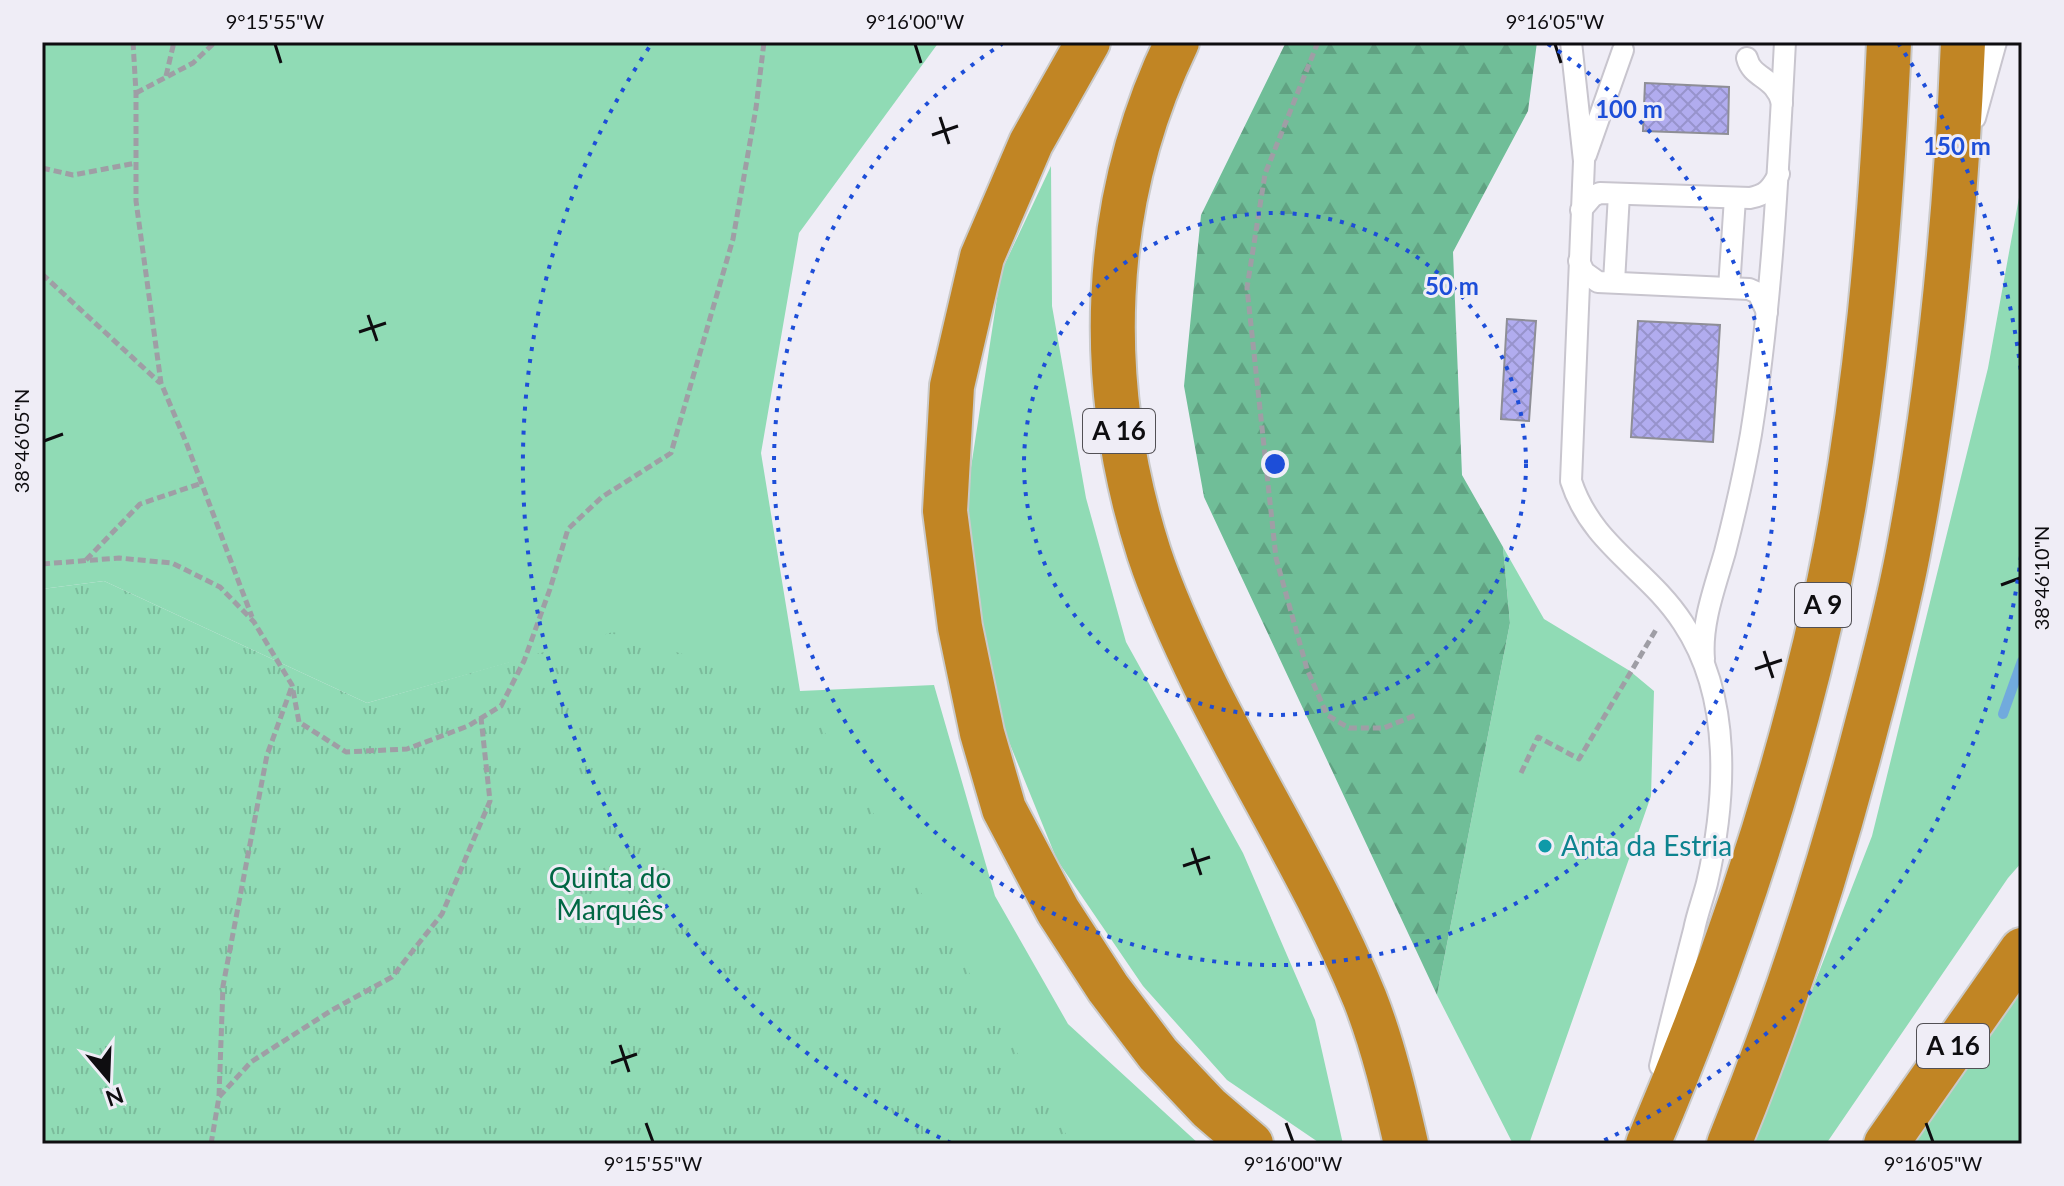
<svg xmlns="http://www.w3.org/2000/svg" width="2064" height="1186" font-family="Lato,sans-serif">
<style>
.grass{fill:#90dbb5}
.forest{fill:url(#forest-firs)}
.park{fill:url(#park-tufts)}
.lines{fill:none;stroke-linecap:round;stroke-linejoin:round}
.stream{stroke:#71aadd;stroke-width:10}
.building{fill:url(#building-cross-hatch);stroke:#8e8e96;stroke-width:2}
.lane-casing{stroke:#c8c5ce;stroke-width:24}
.highway-casing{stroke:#cacaca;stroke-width:48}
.path{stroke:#9f9ea5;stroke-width:5;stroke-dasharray:8 4;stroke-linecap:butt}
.lane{stroke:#fff;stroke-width:20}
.highway{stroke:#c18524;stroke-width:44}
.ticks{fill:none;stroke:#0e0d10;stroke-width:3}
.ring{fill:none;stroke:#1d4ed8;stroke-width:4;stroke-dasharray:4 8}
.culture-dot{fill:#0f9aa8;stroke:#efedf6;stroke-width:3}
.labels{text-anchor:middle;stroke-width:6;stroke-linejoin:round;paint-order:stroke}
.shield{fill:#efedf6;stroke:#525055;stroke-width:2}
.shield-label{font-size:26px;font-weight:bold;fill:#0e0d10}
.culture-label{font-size:28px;fill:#0d838f;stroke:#efedf6;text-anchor:start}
.park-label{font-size:28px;fill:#006744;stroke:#efedf6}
.centre{fill:#1d4ed8;stroke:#efedf6;stroke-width:4}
.ring-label{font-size:24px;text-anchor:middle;font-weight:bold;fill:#1d4ed8;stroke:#efedf6;stroke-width:6;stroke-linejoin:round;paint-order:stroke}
.neatline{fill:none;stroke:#0e0d10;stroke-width:3}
.ticks-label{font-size:20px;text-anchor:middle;fill:#0e0d10}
</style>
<defs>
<pattern id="forest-firs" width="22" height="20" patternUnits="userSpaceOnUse" patternTransform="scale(2)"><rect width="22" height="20" fill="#70be98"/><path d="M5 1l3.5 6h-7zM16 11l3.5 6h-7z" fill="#60a282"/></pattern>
<pattern id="park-tufts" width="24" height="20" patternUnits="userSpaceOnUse" patternTransform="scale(2)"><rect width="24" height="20" fill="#90dbb5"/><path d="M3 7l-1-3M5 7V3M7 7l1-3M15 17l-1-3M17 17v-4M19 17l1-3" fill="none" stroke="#7bbb9b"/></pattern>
<pattern id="building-cross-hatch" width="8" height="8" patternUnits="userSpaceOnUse" patternTransform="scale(2)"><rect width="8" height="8" fill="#b1acef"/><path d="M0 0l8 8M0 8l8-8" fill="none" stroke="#9793cc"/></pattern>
</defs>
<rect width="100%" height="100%" fill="#efedf6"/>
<g class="grass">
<path d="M42 42H939L799 233 761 453 800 691 934 685 995 896 1068 1024 1199 1144H384L613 633 367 703 104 581 42 589Z"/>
<path d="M1051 166 1052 306 1086 498 1126 642 1243 853 1315 1020 1343 1144H1321L1227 1080 1143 986 1057 860 994 705 966 500 1001 272Z"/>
<path d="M2022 181V862L2008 878 1826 1144H1752L1872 836 1988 368Z"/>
<path d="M1503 547 1544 619 1630 671 1654 691 1651 796 1529 1144H1513L1437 995 1510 623Z"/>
<path d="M2022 989V1144H1910L1985 1035Z"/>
</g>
<path class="forest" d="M1286 42H1537L1528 111 1453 252 1462 475 1503 547 1510 623 1437 995 1204 497 1184 386 1201 215Z"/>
<path class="park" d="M104 581 367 703 613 632 800 691 1072 1144H42V589Z"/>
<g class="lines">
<path class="stream" d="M2003 714 2022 661"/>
</g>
<g class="building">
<path d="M1645 83 1729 87 1728 134 1643 131Z"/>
<path d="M1507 319 1536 321 1529 421 1501 419Z"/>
<path d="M1638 321 1720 325 1713 442 1631 437Z"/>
</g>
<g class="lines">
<g class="lane-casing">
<g id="lane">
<path d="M1571 42 1584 161 1571 481C1592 546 1648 569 1683 623 1733 698 1726 800 1707 883 1703 899 1697 914 1694 930 1682 976 1671 1021 1660 1066"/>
<path d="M1747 58C1752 79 1775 76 1782 103"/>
<path d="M1975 118 1996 42"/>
<path d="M1586 155 1623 50"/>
<path d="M1581 210 1593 196 1600 193 1750 198C1766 195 1771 189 1779 174"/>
<path d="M1579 261 1584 272 1598 282 1749 289 1758 293 1767 312"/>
<path d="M1614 282 1619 194"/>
<path d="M1729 288 1735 198"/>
<path d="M1704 659C1701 623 1715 587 1725 552 1735 513 1744 474 1751 434 1772 304 1778 173 1785 42"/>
</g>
</g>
<g class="highway-casing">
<g id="highway">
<path d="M1088 42 1031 143 982 257 952 386 945 511 960 627 982 733 1004 809 1058 911 1108 988 1158 1054 1209 1108 1251 1144"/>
<path d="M1177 42C1099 203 1095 385 1149 553 1164 599 1185 644 1206 687 1258 791 1321 891 1365 999 1383 1045 1395 1096 1406 1144"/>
<path d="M1648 1144C1725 963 1788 774 1829 582 1866 405 1881 222 1889 42"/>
<path d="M1729 1144C1785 1007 1830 867 1867 724 1882 668 1897 611 1908 553 1940 385 1956 213 1963 42"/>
<path d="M1886 1144 2022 950"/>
</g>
</g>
<g class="path">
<path d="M133 42 136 93V201L161 383 186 442 252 617"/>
<path d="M1318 42 1265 174 1247 288 1276 558 1307 669 1327 715 1349 728H1384L1416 715"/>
<path d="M166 76 174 42"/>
<path d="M136 93 193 63 215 42"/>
<path d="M42 168 73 175 136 163"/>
<path d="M42 274 160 383"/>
<path d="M86 560 140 504 202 483"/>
<path d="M42 564 119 558 172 563 220 587 254 622 292 685 299 722 346 752 407 749 468 726 501 706 524 661 550 589 568 529 602 497 671 453 733 239 756 108 764 42"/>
<path d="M1521 773 1538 737 1579 759 1657 628"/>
<path d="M219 1096 223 986 267 755 292 686"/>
<path d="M211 1144 219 1097 251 1062 332 1010 392 977 442 914 490 801 481 718"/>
</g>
<use href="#lane" class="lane"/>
<use href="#highway" class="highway"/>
</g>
<path class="ticks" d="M275 44 281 63M915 44 921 63M1555 44 1561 63M940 117 949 144M932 135 958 126M368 315 377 341M359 332 386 323M44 441 63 434M2001 585 2020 578M1764 651 1773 678M1755 669 1782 660M1192 848 1201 875M1183 866 1210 857M620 1045 629 1072M611 1063 637 1054M646 1123 653 1142M1286 1123 1293 1142M1926 1123 1933 1142"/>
<g class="ring">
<circle cx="1275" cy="464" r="251"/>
<path d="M1548 44A501 501 0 1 1 1002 44"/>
<path d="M2021 556A752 752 0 0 1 1599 1143M951 1143A752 752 0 0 1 652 43M1898 43A752 752 0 0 1 2021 372"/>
</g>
<circle class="culture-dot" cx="1545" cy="846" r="8"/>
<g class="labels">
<g class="shield">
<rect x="1083" y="409" width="72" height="44" rx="6"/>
<rect x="1795" y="583" width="56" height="44" rx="6"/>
<rect x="1917" y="1024" width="72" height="44" rx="6"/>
</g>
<g class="shield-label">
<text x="1119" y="440">A 16</text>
<text x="1823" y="614">A 9</text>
<text x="1953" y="1055">A 16</text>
</g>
<g class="culture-label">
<text x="1561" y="856">Anta da Estria</text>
</g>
<g class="park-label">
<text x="610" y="888">Quinta do<tspan x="610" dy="32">Marquês</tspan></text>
</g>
</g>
<circle cx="1275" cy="464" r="12" class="centre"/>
<g class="ring-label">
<text x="1629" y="118">100 m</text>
<text x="1957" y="155">150 m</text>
<text x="1452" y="295">50 m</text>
</g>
<rect width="2064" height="1186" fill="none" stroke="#efedf6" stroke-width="88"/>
<g transform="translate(108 1078) rotate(161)" stroke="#efedf6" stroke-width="6" paint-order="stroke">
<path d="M0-6L14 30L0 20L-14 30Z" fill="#0e0d10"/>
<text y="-12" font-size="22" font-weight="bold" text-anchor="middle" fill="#0e0d10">N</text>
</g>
<rect x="44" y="44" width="1976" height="1098" class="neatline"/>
<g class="ticks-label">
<text x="275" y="29">9°15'55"W</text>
<text x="915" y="29">9°16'00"W</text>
<text x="1555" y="29">9°16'05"W</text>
<text transform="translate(22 441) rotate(-90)" y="7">38°46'05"N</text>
<text transform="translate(2042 578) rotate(-90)" y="7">38°46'10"N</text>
<text x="653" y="1171">9°15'55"W</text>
<text x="1293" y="1171">9°16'00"W</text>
<text x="1933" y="1171">9°16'05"W</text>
</g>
</svg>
